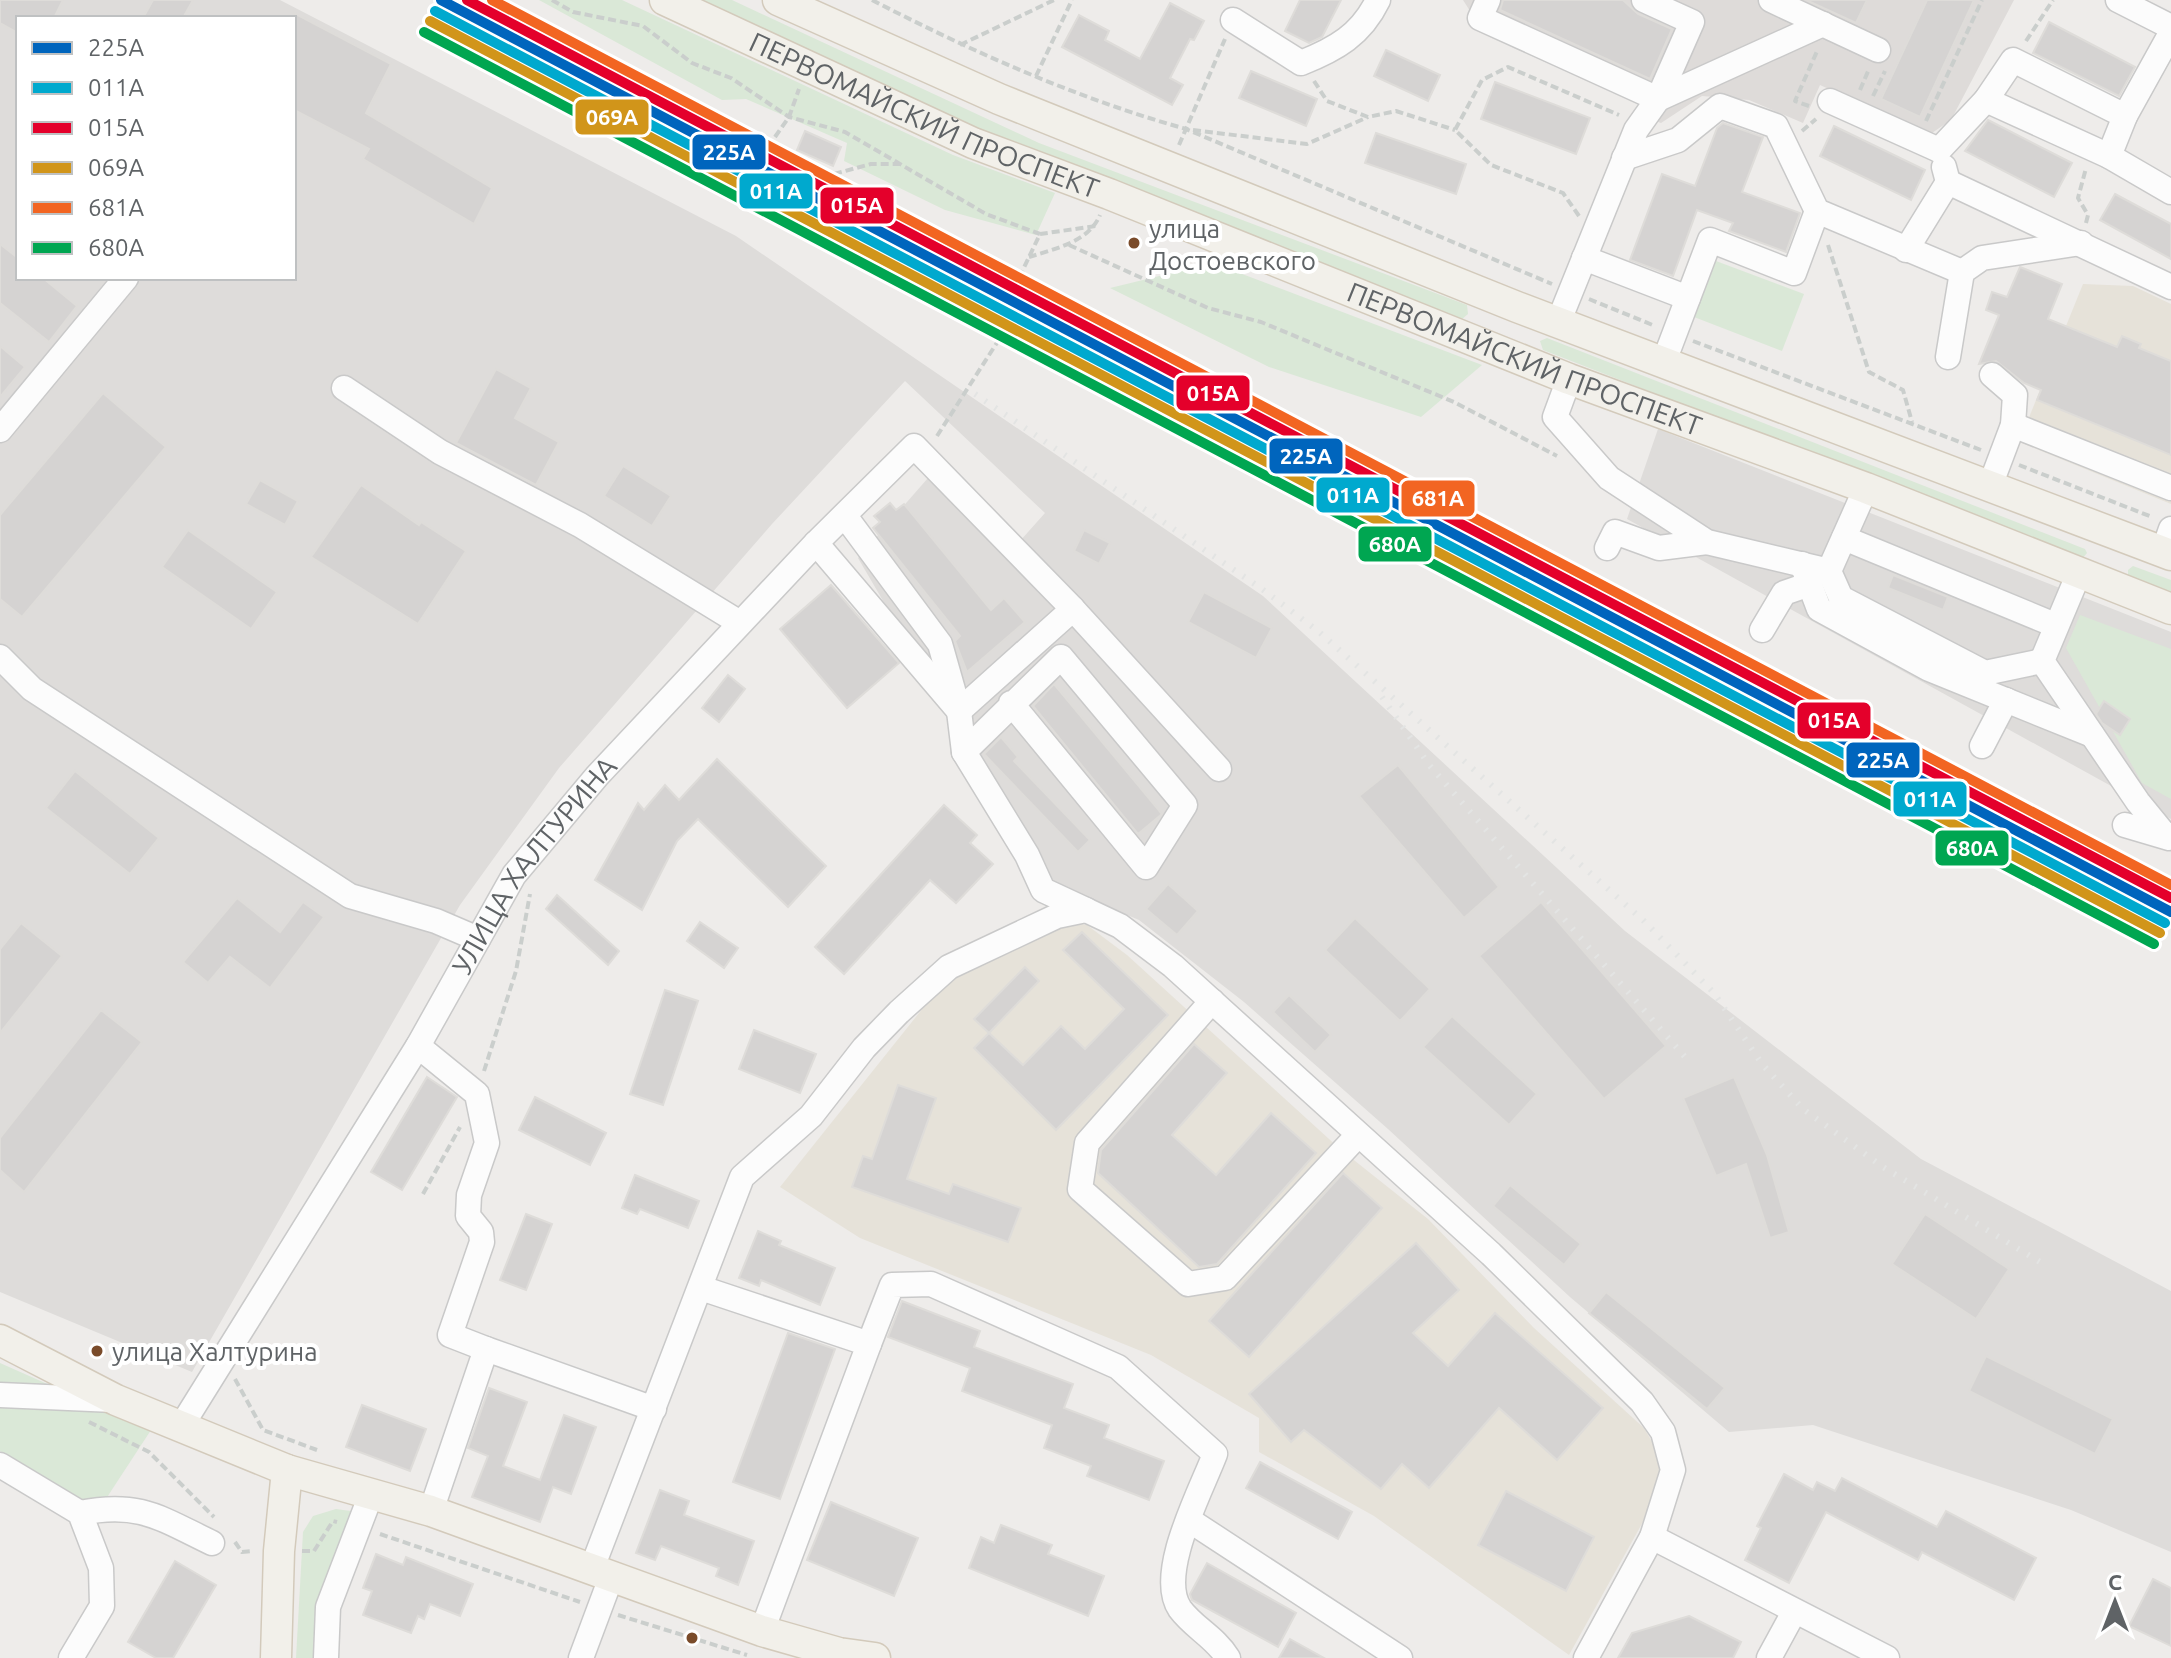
<svg xmlns="http://www.w3.org/2000/svg" width="2171" height="1658" font-family="Ubuntu,sans-serif">
<style>
.commercial{fill:#e6e2d9}
.industrial{fill:#dedcda;fill-rule:evenodd}
.education{fill:#dedbd9}
.green{fill:#dae8d7}
.building{fill:#d5d3d2;stroke:#dedcd9;stroke-width:2}
.lines{fill:none;stroke-linecap:round;stroke-linejoin:round}
.minor-casing{stroke:#c9c9c9;stroke-width:27}
.major-casing{stroke:#d3cabb;stroke-width:33}
.path{stroke:#cacecc;stroke-width:4;stroke-dasharray:8 4;stroke-linecap:butt}
.minor{stroke:#fcfcfc;stroke-width:24}
.major{stroke:#f2f0ea;stroke-width:30}
.rail{stroke:#e3e4e3;stroke-width:6;stroke-dasharray:2 10;stroke-linecap:butt}
.rail-1-casing{stroke:#fff;stroke-width:16}
.rail-2-casing{stroke:#fff;stroke-width:16}
.rail-3-casing{stroke:#fff;stroke-width:16}
.rail-4-casing{stroke:#fff;stroke-width:16}
.rail-5-casing{stroke:#fff;stroke-width:16}
.rail-6-casing{stroke:#fff;stroke-width:16}
.rail-1{stroke:#0065bd;stroke-width:10}
.rail-2{stroke:#00a9ce;stroke-width:10}
.rail-3{stroke:#e4002b;stroke-width:10}
.rail-4{stroke:#d1951a;stroke-width:10}
.rail-5{stroke:#f26522;stroke-width:10}
.rail-6{stroke:#00a651;stroke-width:10}
.bus-dot{fill:#7a4b2a;stroke:#fff;stroke-width:3}
.labels{text-anchor:middle;stroke-width:8;stroke-linejoin:round;paint-order:stroke}
.bus-label{font-size:26px;fill:#5f6366;stroke:#fff;text-anchor:start}
.street-label{font-size:28px;fill:#5f6366;stroke:#fff}
.line-badge{stroke:#fff;stroke-width:3}
.badge-label{font-size:22px;text-anchor:middle;font-weight:bold;fill:#fff}
</style>
<rect width="100%" height="100%" fill="#eeecea"/>
<g class="commercial">
<path d="M2083 284 2133 286 2171 304V504L2019 442Z"/>
<path d="M1065 922 1087 925 1127 955 1340 1149 1428 1219 1534 1328 1644 1428 1665 1464 1644 1520 1569 1655 1374 1516 1259 1452V1418L1151 1355 860 1238 780 1187 931 998 959 969Z"/>
</g>
<g class="industrial">
<path d="M0 0H280L736 236 1263 596 1625 931 1921 1159 2171 1291V1552L2071 1510 1813 1425 1729 1432 1570 1297 1388 1129 1244 1002 1139 920 1047 881 858 558 928 478 1011 551 1045 513 905 381 772 524 559 768 460 905 192 1372 0 1292ZM18 18H294V278H18Z"/>
<path d="M1658 429 2171 632V819L1627 519Z"/>
</g>
<path class="education" d="M1463 0H2014L1951 120 1929 135 1820 85 1803 123 1749 100 1702 96 1661 123 1637 114 1640 104 1514 48 1477 22Z"/>
<g class="green">
<path d="M539 0H622L953 155 1055 193 1036 235 945 210 844 161 847 143 746 99 722 100Z"/>
<path d="M699 0H732L1039 143 1467 305 1468 314 1461 320 1029 155Z"/>
<path d="M1716 261 1804 294 1782 351 1694 317Z"/>
<path d="M1213 263 1482 365 1421 417 1269 367 1110 288Z"/>
<path d="M1547 338 2085 549 2087 553 2082 559 1543 350 1540 341Z"/>
<path d="M2133 566 2171 580V592L2128 575V570Z"/>
<path d="M2080 615 2171 649V799L2142 783 2066 648Z"/>
<path d="M0 1363 151 1430 98 1511 0 1451Z"/>
<path d="M336 1509 358 1512 323 1658H296L303 1532 313 1516Z"/>
</g>
<g class="building">
<path d="M0 0H63L54 18H18V33L0 23Z"/>
<path d="M153 0H193L183 18H143Z"/>
<path d="M1300 0H1341L1322 37 1309 43 1285 31Z"/>
<path d="M1503 0H1623L1638 14 1672 29 1650 79 1500 10Z"/>
<path d="M1806 0H1867L1856 23Z"/>
<path d="M1927 0H1974L1920 117 1881 99Z"/>
<path d="M1170 3 1204 21 1194 40 1190 39 1170 78 1183 85 1172 105 1062 47 1079 15 1109 31 1105 40 1140 59Z"/>
<path d="M294 13 391 64 366 113 492 188 474 224 363 159 369 149 294 110Z"/>
<path d="M2049 22 2135 67 2119 96 2033 53Z"/>
<path d="M1386 50 1440 75 1428 101 1374 76Z"/>
<path d="M1251 71 1317 99 1306 126 1239 98Z"/>
<path d="M1495 82 1590 118 1576 154 1481 119Z"/>
<path d="M1988 120 2072 163 2054 197 1965 151Z"/>
<path d="M1723 123 1763 137 1742 192 1800 213 1786 252 1729 231 1733 223 1697 210 1673 276 1630 260 1662 174 1695 186 1717 128Z"/>
<path d="M1834 126 1925 170 1911 200 1820 156Z"/>
<path d="M805 131 841 147 833 166 797 150Z"/>
<path d="M1376 133 1466 164 1456 194 1365 163Z"/>
<path d="M2115 194 2171 224V259L2100 220Z"/>
<path d="M0 244 18 258V278H43L77 306 49 342 0 303Z"/>
<path d="M2020 267 2062 284 2048 319 2117 347 2122 336 2141 344 2139 348 2171 361V455L2037 400 2041 390 2024 383 1996 361 1979 364 1999 315 1986 310 1992 292 2007 297Z"/>
<path d="M0 346 25 367 0 397Z"/>
<path d="M496 369 531 388 515 418 559 442 536 485 456 443Z"/>
<path d="M103 393 166 447 22 617 0 599V515Z"/>
<path d="M623 466 671 496 652 526 604 496Z"/>
<path d="M260 480 298 501 285 525 246 504Z"/>
<path d="M361 485 419 525 421 522 466 551 418 624 311 557Z"/>
<path d="M890 503 896 510 904 504 991 610 1004 598 1025 622 967 672 955 641 960 636 873 528 880 522 874 516Z"/>
<path d="M188 530 277 592 251 629 162 567Z"/>
<path d="M1084 530 1110 543 1099 564 1074 551Z"/>
<path d="M1893 575 1948 597 1943 610 1888 588Z"/>
<path d="M831 585 899 663 847 708 780 629Z"/>
<path d="M1204 592 1272 628 1256 658 1188 622Z"/>
<path d="M728 675 745 689 719 722 702 708Z"/>
<path d="M1054 684 1162 814 1138 834 1033 706Z"/>
<path d="M2104 701 2130 719 2120 735 2102 723 2096 714Z"/>
<path d="M1001 737 1018 757 1014 761 1090 840 1078 852 984 754Z"/>
<path d="M717 759 826 866 788 907 698 819 677 841 642 910 595 880 638 803 644 810 665 785 679 800Z"/>
<path d="M1398 765 1499 887 1464 918 1359 796Z"/>
<path d="M75 771 159 838 130 874 46 808Z"/>
<path d="M944 805 977 835 970 843 993 864 956 903 930 880 844 974 815 947Z"/>
<path d="M1168 884 1198 911 1177 935 1146 909Z"/>
<path d="M557 895 619 951 608 965 546 909Z"/>
<path d="M237 898 280 932 303 902 324 917 270 988 230 957 208 983 183 962Z"/>
<path d="M1541 902 1666 1046 1604 1099 1479 956Z"/>
<path d="M1355 918 1430 989 1400 1021 1325 950Z"/>
<path d="M700 922 738 948 724 968 687 941Z"/>
<path d="M21 923 62 956 0 1033V949Z"/>
<path d="M1082 932 1168 1015 1056 1130 974 1048 989 1033 1023 1065 1061 1026 1085 1049 1124 1009 1063 950Z"/>
<path d="M1025 967 1039 981 989 1033 974 1019Z"/>
<path d="M665 990 698 1001 663 1105 630 1094Z"/>
<path d="M1289 995 1331 1035 1315 1052 1273 1012Z"/>
<path d="M101 1010 142 1042 24 1192 0 1170V1138Z"/>
<path d="M1452 1016 1537 1094 1509 1125 1423 1047Z"/>
<path d="M754 1030 816 1054 800 1093 739 1069Z"/>
<path d="M1194 1044 1227 1073 1172 1135 1216 1175 1271 1113 1316 1153 1217 1264 1199 1267 1098 1173 1101 1150Z"/>
<path d="M427 1077 457 1097 402 1190 371 1172Z"/>
<path d="M1734 1077 1767 1155 1789 1232 1770 1238 1746 1164 1716 1176 1683 1098Z"/>
<path d="M898 1085 936 1098 907 1179 949 1194 953 1184 1021 1208 1008 1242 852 1187 863 1156 872 1159Z"/>
<path d="M535 1097 606 1133 590 1165 519 1130Z"/>
<path d="M1343 1173 1382 1208 1249 1357 1209 1321Z"/>
<path d="M635 1175 699 1201 688 1228 640 1209 637 1214 622 1208Z"/>
<path d="M1510 1185 1581 1244 1564 1265 1493 1206Z"/>
<path d="M526 1214 552 1224 526 1290 500 1280Z"/>
<path d="M1925 1214 2009 1269 1976 1319 1892 1264Z"/>
<path d="M758 1231 781 1241 779 1245 835 1268 820 1305 761 1280 759 1286 739 1278Z"/>
<path d="M1416 1243 1459 1290 1413 1333 1448 1366 1495 1313 1603 1408 1557 1460 1499 1408 1429 1488 1402 1464 1381 1489 1304 1430 1291 1442 1249 1394Z"/>
<path d="M1606 1292 1725 1388 1707 1409 1589 1313Z"/>
<path d="M902 1301 980 1331 974 1347 1073 1384 1064 1408 1109 1425 1104 1438 1164 1461 1149 1500 1087 1476 1091 1466 1044 1448 1052 1425 962 1391 970 1368 888 1337Z"/>
<path d="M788 1333 835 1349 780 1499 733 1482Z"/>
<path d="M1986 1356 2113 1419 2095 1454 1969 1391Z"/>
<path d="M489 1388 527 1402 503 1466 540 1480 564 1415 596 1427 571 1494 553 1487 540 1522 472 1497 488 1456 468 1448Z"/>
<path d="M362 1405 426 1429 410 1471 346 1447Z"/>
<path d="M1260 1462 1352 1512 1338 1539 1246 1488Z"/>
<path d="M1784 1474 1813 1490 1817 1482 1835 1491 1842 1478 1937 1527 1946 1511 2036 1558 2014 1600 1922 1552 1918 1560 1826 1512 1789 1583 1745 1560 1761 1528 1757 1526Z"/>
<path d="M660 1490 689 1501 684 1515 754 1541 738 1585 716 1576 719 1568 661 1546 655 1560 636 1553Z"/>
<path d="M1506 1491 1594 1537 1566 1591 1478 1545Z"/>
<path d="M831 1502 918 1538 894 1596 807 1560Z"/>
<path d="M1001 1525 1052 1545 1048 1554 1104 1576 1088 1616 969 1568 981 1537 994 1543Z"/>
<path d="M376 1554 403 1565 406 1557 473 1584 460 1616 430 1604 424 1619 418 1616 411 1633 363 1615 372 1591 363 1588Z"/>
<path d="M175 1561 216 1585 173 1658H156L128 1642Z"/>
<path d="M1207 1563 1296 1613 1278 1647 1192 1600 1190 1594Z"/>
<path d="M2153 1579 2171 1588V1646L2129 1626Z"/>
<path d="M1689 1616 1741 1642 1733 1658H1618L1632 1633Z"/>
<path d="M1290 1639 1324 1658H1279Z"/>
</g>
<g class="lines">
<g class="minor-casing">
<g id="minor">
<path d="M1488 0 1480 18 1658 99 1823 24"/>
<path d="M1771 0 1878 50"/>
<path d="M2118 0 2171 27"/>
<path d="M1233 20 1301 63C1336 49 1361 35 1378 0"/>
<path d="M1986 100 2109 156 2171 192"/>
<path d="M1830 101 1939 150"/>
<path d="M1939 150 1986 100 2013 60 2125 116"/>
<path d="M2109 156 2125 116 2171 33"/>
<path d="M1624 158 1678 140 1720 106 1776 126 1817 211 1962 272"/>
<path d="M1948 182 2171 287"/>
<path d="M1906 250 1948 182 1944 167"/>
<path d="M1584 258 1688 298"/>
<path d="M1558 323 1636 130 1658 99 1692 22 1644 0"/>
<path d="M1948 357 1962 272 1982 258 2081 243"/>
<path d="M1663 364 1710 240 1794 273 1817 211"/>
<path d="M1569 379 1555 417 1609 478 1707 542 1829 571"/>
<path d="M344 388 440 452 580 525 740 623"/>
<path d="M2013 425 2171 488"/>
<path d="M0 430 126 278"/>
<path d="M1990 486 2013 425 2015 395 1992 375"/>
<path d="M1866 488 1829 571 1841 598 1985 673 2042 661"/>
<path d="M845 516 940 644 959 711 964 752 1027 855 1043 890 1086 910"/>
<path d="M1844 538 2055 625"/>
<path d="M816 543 959 711 1073 609"/>
<path d="M1607 548 1615 532 1659 548 1707 542"/>
<path d="M2163 552 2171 529"/>
<path d="M1802 564 1819 609 1929 669 2092 735"/>
<path d="M2079 573 2042 661 2138 802 2165 835H2171"/>
<path d="M1762 630 1784 593 1810 584"/>
<path d="M0 657 32 689 350 896 436 921 478 939"/>
<path d="M1982 746 2006 700"/>
<path d="M964 752 1061 657 1185 805 1146 867 1011 703"/>
<path d="M2125 825 2169 838"/>
<path d="M1212 1001 1087 1143 1080 1189 1188 1284 1225 1278 1358 1135"/>
<path d="M418 1046 477 1094 487 1143 469 1195 468 1216 481 1232 482 1242 450 1335 486 1349 431 1511"/>
<path d="M701 1288 869 1344 762 1631"/>
<path d="M869 1344 892 1285 931 1284 1118 1367 1215 1454C1201 1491 1156 1574 1180 1609 1194 1628 1215 1637 1228 1658"/>
<path d="M486 1349 654 1409"/>
<path d="M0 1395 114 1400"/>
<path id="s1" d="M182 1425 418 1046 514 875 597 776 816 543 914 446 1073 609 1219 769"/>
<path d="M0 1465 80 1513 101 1568 102 1606 71 1658"/>
<path d="M80 1513C139 1501 160 1518 212 1543"/>
<path d="M1189 1520 1400 1658"/>
<path d="M1652 1537 1887 1658"/>
<path d="M592 1568 742 1177 811 1116 864 1048 899 1012 949 967 1057 916 1086 910 1120 926 1173 966 1491 1254 1642 1402 1663 1432 1673 1470 1652 1537 1586 1658"/>
<path d="M326 1658 328 1607 372 1492"/>
<path d="M581 1658 612 1575"/>
<path d="M1769 1658 1794 1612"/>
</g>
</g>
<g class="major-casing">
<g id="major">
<path id="s2" d="M665 0 973 143 1109 194 1569 379 1866 488 2171 609"/>
<path d="M778 0 999 99 1517 307 2171 555"/>
<path d="M0 1340 116 1400 287 1470 431 1511 762 1631 839 1653 875 1658"/>
<path d="M276 1658 279 1551 287 1470"/>
</g>
</g>
<g class="path">
<path d="M552 0 573 12 643 26 692 63 731 78 789 117 845 132 986 214 1040 234"/>
<path d="M872 0C973 52 1076 98 1186 129L1552 284"/>
<path d="M2026 41 2053 0"/>
<path d="M960 45 1054 0"/>
<path d="M1036 76 1072 0"/>
<path d="M1314 81 1327 101 1368 117 1396 111 1455 130"/>
<path d="M1860 90 1869 69"/>
<path d="M1873 96 1885 71"/>
<path d="M1809 106 1795 101 1818 49"/>
<path d="M1926 121 1982 0"/>
<path d="M1193 130 1307 144 1368 117"/>
<path d="M1802 131 1816 119"/>
<path d="M775 137 789 117 799 89"/>
<path d="M1179 145 1225 39"/>
<path d="M834 174 871 164H900"/>
<path d="M1579 216 1563 193 1491 165 1455 130 1482 80 1508 67 1619 115"/>
<path d="M2086 223 2088 215 2078 198 2086 168"/>
<path d="M1069 245 1208 308 1261 322 1454 402 1557 456"/>
<path d="M1828 245 1869 372 1903 390 1912 422"/>
<path d="M1029 257C1054 249 1089 242 1100 215"/>
<path d="M1589 299 1655 326"/>
<path d="M1693 341 1981 450"/>
<path d="M937 436 1000 338 1019 278 1040 234 1096 226"/>
<path d="M2019 465 2152 517"/>
<path d="M484 1071 516 971 530 894"/>
<path d="M423 1194 460 1127"/>
<path d="M235 1379 263 1430 317 1450"/>
<path d="M89 1422 149 1452 214 1517"/>
<path d="M380 1534 580 1602"/>
<path d="M235 1542 242 1552 253 1551"/>
<path d="M302 1551H314L333 1521 337 1522"/>
<path d="M618 1615 747 1655"/>
</g>
<use href="#minor" class="minor"/>
<use href="#major" class="major"/>
<g class="rail">
<path d="M975 394 1262 589 1318 631 1644 921 1714 993 1762 1064 1803 1109 1883 1167 2040 1262"/>
<path d="M1382 697 1430 766 1686 1058"/>
</g>
<g class="rail-1-casing">
<path id="rail-1" d="M441 0 2171 912"/>
</g>
<g class="rail-2-casing">
<path id="rail-2" d="M435 11 2165 923"/>
</g>
<g class="rail-3-casing">
<path id="rail-3" d="M467 0 2171 898"/>
</g>
<g class="rail-4-casing">
<path id="rail-4" d="M430 21 2160 933"/>
</g>
<g class="rail-5-casing">
<path id="rail-5" d="M492 0 2171 885"/>
</g>
<g class="rail-6-casing">
<path id="rail-6" d="M424 32 2154 944"/>
</g>
<use href="#rail-1" class="rail-1"/>
<use href="#rail-2" class="rail-2"/>
<use href="#rail-3" class="rail-3"/>
<use href="#rail-4" class="rail-4"/>
<use href="#rail-5" class="rail-5"/>
<use href="#rail-6" class="rail-6"/>
</g>
<g class="bus-dot">
<circle cx="1134" cy="243" r="7"/>
<circle cx="97" cy="1351" r="7"/>
<circle cx="692" cy="1638" r="7"/>
</g>
<g class="labels">
<g class="bus-label">
<text x="1149" y="238">улица<tspan x="1149" dy="32">Достоевского</tspan></text>
<text x="112" y="1361">улица Халтурина</text>
</g>
<g class="street-label">
<text dy="10" stroke="none"><textPath href="#s2" startOffset="284">ПЕРВОМАЙСКИЙ ПРОСПЕКТ</textPath></text>
<text dy="10" stroke="none"><textPath href="#s2" startOffset="932">ПЕРВОМАЙСКИЙ ПРОСПЕКТ</textPath></text>
<text dy="10" stroke="none"><textPath href="#s1" startOffset="662">УЛИЦА ХАЛТУРИНА</textPath></text>
</g>
</g>
<g class="line-badge">
<rect x="574" y="98" width="76" height="38" rx="8" fill="#d1951a"/>
<rect x="691" y="133" width="76" height="38" rx="8" fill="#0065bd"/>
<rect x="738" y="172" width="76" height="38" rx="8" fill="#00a9ce"/>
<rect x="819" y="186" width="76" height="39" rx="8" fill="#e4002b"/>
<rect x="1175" y="374" width="76" height="38" rx="8" fill="#e4002b"/>
<rect x="1268" y="437" width="76" height="38" rx="8" fill="#0065bd"/>
<rect x="1315" y="476" width="76" height="38" rx="8" fill="#00a9ce"/>
<rect x="1400" y="479" width="76" height="39" rx="8" fill="#f26522"/>
<rect x="1357" y="525" width="76" height="38" rx="8" fill="#00a651"/>
<rect x="1796" y="701" width="76" height="39" rx="8" fill="#e4002b"/>
<rect x="1845" y="741" width="76" height="38" rx="8" fill="#0065bd"/>
<rect x="1892" y="780" width="76" height="38" rx="8" fill="#00a9ce"/>
<rect x="1934" y="829" width="76" height="38" rx="8" fill="#00a651"/>
</g>
<g class="badge-label">
<text x="612" y="125">069А</text>
<text x="729" y="160">225А</text>
<text x="776" y="199">011А</text>
<text x="857" y="213">015А</text>
<text x="1213" y="401">015А</text>
<text x="1306" y="464">225А</text>
<text x="1353" y="503">011А</text>
<text x="1438" y="506">681А</text>
<text x="1395" y="552">680А</text>
<text x="1834" y="728">015А</text>
<text x="1883" y="768">225А</text>
<text x="1930" y="807">011А</text>
<text x="1972" y="856">680А</text>
</g>
<rect x="16" y="16" width="280" height="264" fill="#ffffff" stroke="#bfc1c2" stroke-width="2"/>
<rect x="32" y="42" width="40" height="12" fill="#0065bd" stroke="#bfc1c2" stroke-width="2"/>
<text x="88" y="56" font-size="24" fill="#5f6366">225А</text>
<rect x="32" y="82" width="40" height="12" fill="#00a9ce" stroke="#bfc1c2" stroke-width="2"/>
<text x="88" y="96" font-size="24" fill="#5f6366">011А</text>
<rect x="32" y="122" width="40" height="12" fill="#e4002b" stroke="#bfc1c2" stroke-width="2"/>
<text x="88" y="136" font-size="24" fill="#5f6366">015А</text>
<rect x="32" y="162" width="40" height="12" fill="#d1951a" stroke="#bfc1c2" stroke-width="2"/>
<text x="88" y="176" font-size="24" fill="#5f6366">069А</text>
<rect x="32" y="202" width="40" height="12" fill="#f26522" stroke="#bfc1c2" stroke-width="2"/>
<text x="88" y="216" font-size="24" fill="#5f6366">681А</text>
<rect x="32" y="242" width="40" height="12" fill="#00a651" stroke="#bfc1c2" stroke-width="2"/>
<text x="88" y="256" font-size="24" fill="#5f6366">680А</text>
<g transform="translate(2115 1602)" stroke="#ffffff" stroke-width="6" paint-order="stroke">
<path d="M0-6L14 30L0 20L-14 30Z" fill="#5f6366"/>
<text y="-12" font-size="22" font-weight="bold" text-anchor="middle" fill="#5f6366">С</text>
</g>
</svg>
